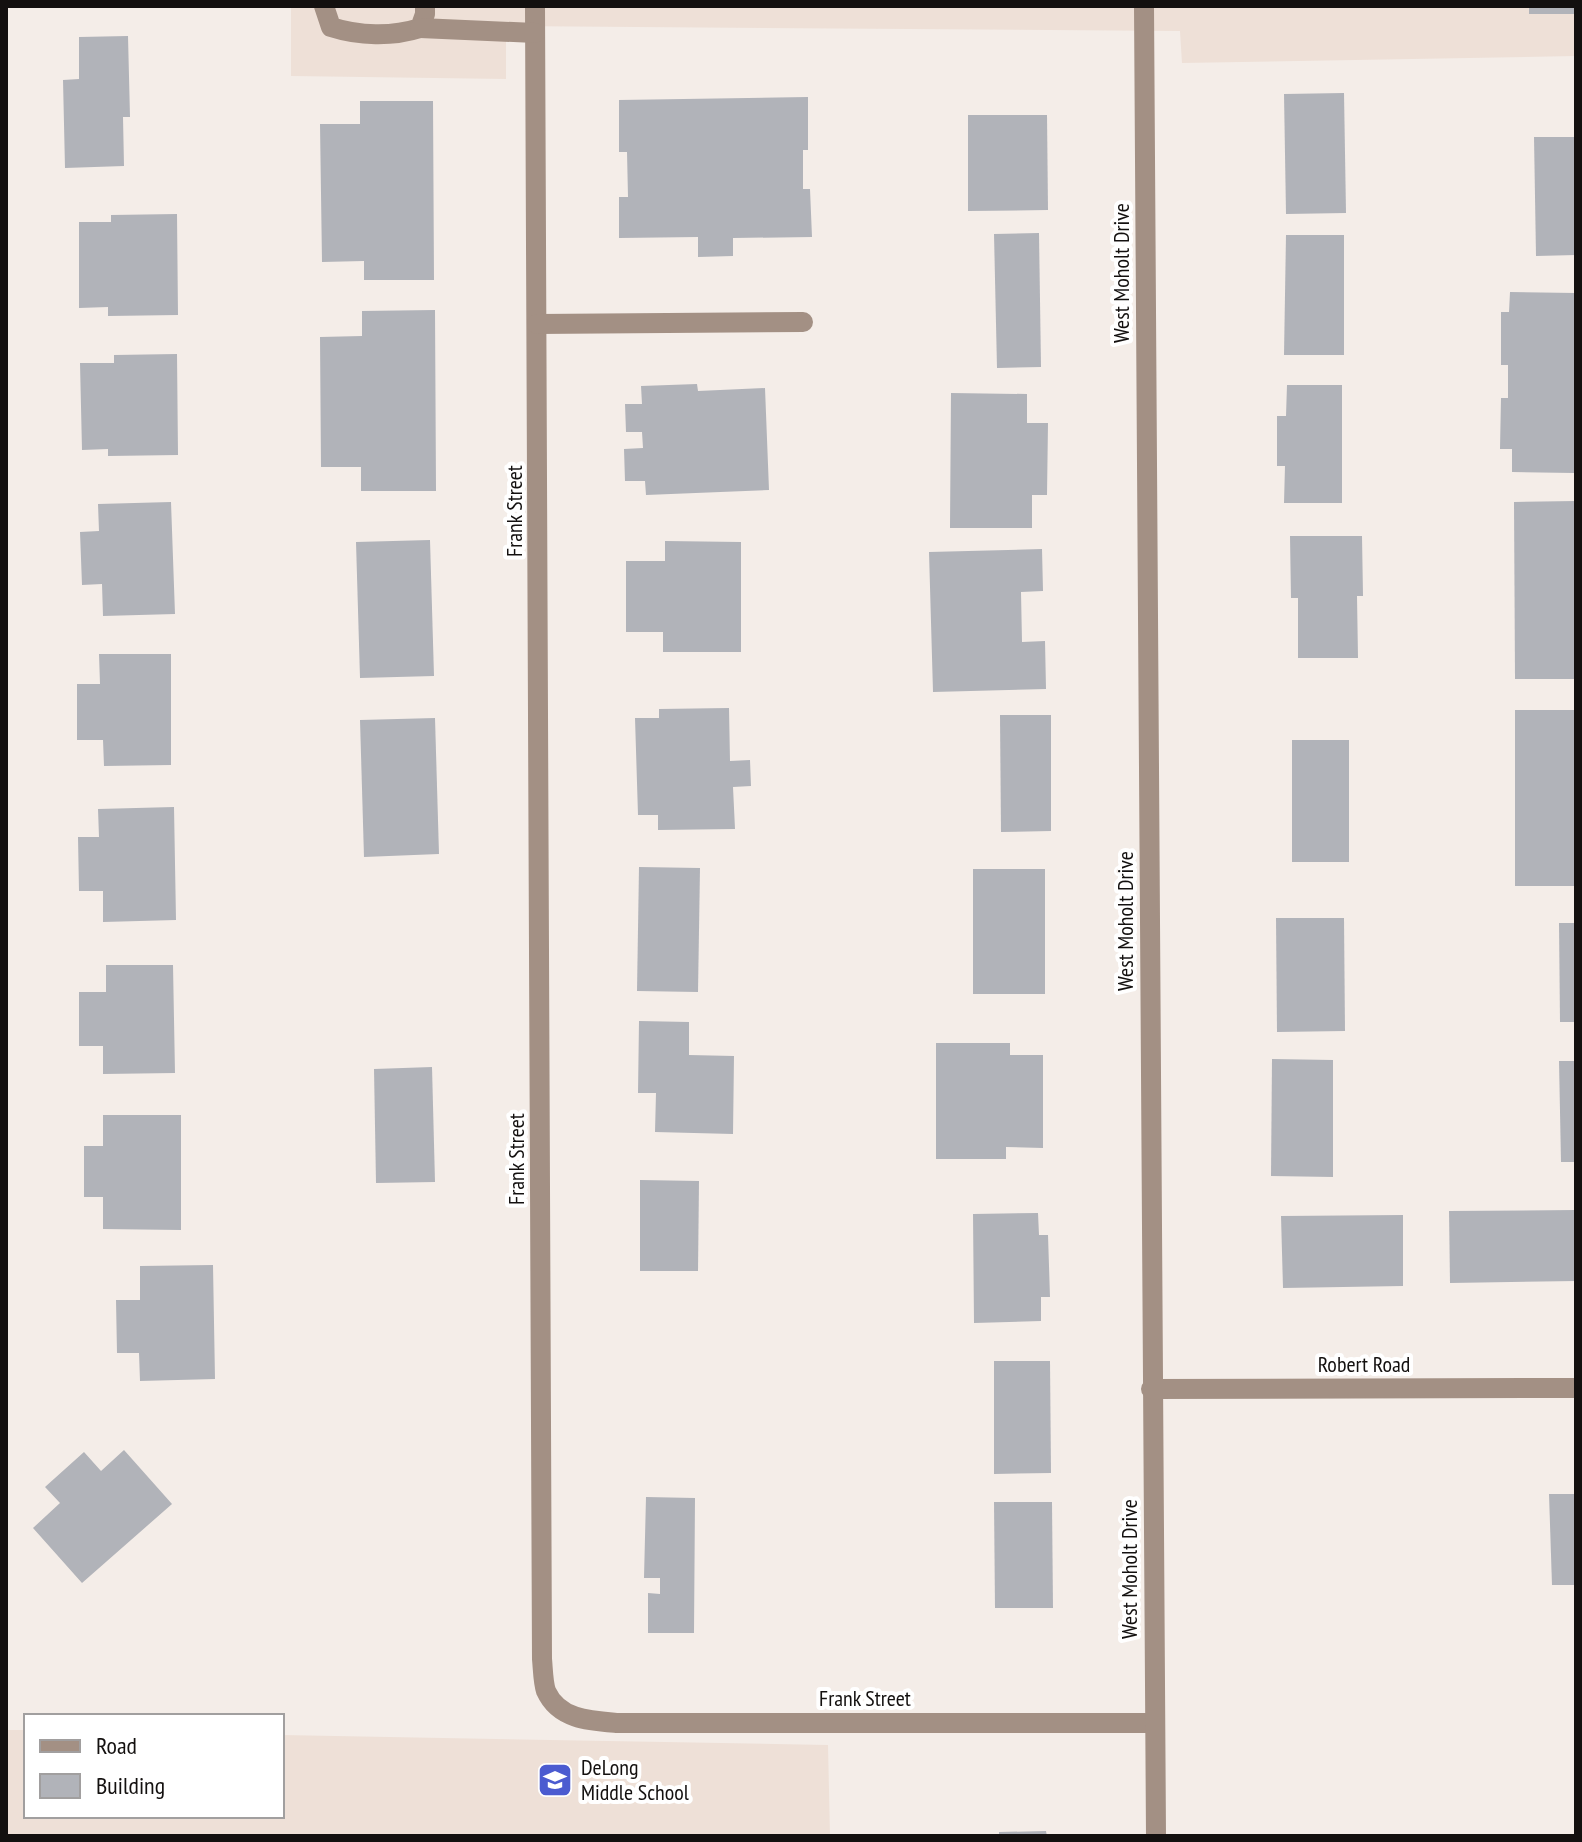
<svg xmlns="http://www.w3.org/2000/svg" width="1582" height="1842" font-family="'PT Sans Narrow',sans-serif">
<style>
.built{fill:#eee0d7}
.building{fill:#b1b3b9}
.lines{fill:none;stroke-linecap:round;stroke-linejoin:round}
.minor{stroke:#a39084;stroke-width:20}
.labels{text-anchor:middle;stroke-width:8;stroke-linejoin:round;paint-order:stroke}
.street-label{font-size:22px;fill:#13100f;stroke:#fff}
.poi-label{font-size:22px;fill:#13100f;stroke:#fff;text-anchor:start}
</style>
<rect width="100%" height="100%" fill="#f4ede8"/>
<g class="built">
<path d="M291 6H1576V56L1182 63 1180 31 506 26V79L291 76Z"/>
<path d="M6 1730H26V1816H282V1735L828 1745 830 1836H6Z"/>
</g>
<g class="building">
<rect x="1529" y="6" width="47" height="8"/>
<path d="M128 36 130 117H123L124 166 65 168 63 80 79 79V37Z"/>
<path d="M1344 93 1346 213 1286 214 1284 94Z"/>
<path d="M808 97V150H803V189H810L812 237 733 238V256L698 257V237L619 238V197H628L627 152H619V100Z"/>
<path d="M360 101H433L434 280H364V261L322 262 320 124H360Z"/>
<path d="M968 115H1047L1048 210 968 211Z"/>
<path d="M1534 137H1576V255L1536 256Z"/>
<path d="M177 214 178 315 108 316V307L79 308V222H111V215Z"/>
<path d="M1039 233 1041 367 997 368 994 234Z"/>
<path d="M1286 235H1344V355H1284Z"/>
<path d="M1510 292 1575 293 1574 473 1512 472V449H1500L1501 398H1508V365H1501V312H1509Z"/>
<path d="M435 310 436 491H361V467H321L320 337 362 336V311Z"/>
<path d="M177 354 178 455 108 456V449L82 450 80 363H114V355Z"/>
<path d="M697 384 698 391 765 388 769 490 646 495 645 481H625L624 449 643 448 642 432H626L625 404H642L641 386Z"/>
<path d="M1287 385H1342V503H1284L1285 466H1277V416H1286Z"/>
<path d="M951 393 1027 394V423H1048L1047 495H1032V528H950Z"/>
<path d="M1576 501V679H1515L1514 502Z"/>
<path d="M171 502 175 614 103 616 102 584 82 585 80 532 99 531 98 504Z"/>
<path d="M1290 536H1362L1363 596H1357L1358 658H1298V598H1291Z"/>
<path d="M430 540 434 676 360 678 356 542Z"/>
<path d="M665 541 741 542V652H663V632H626V561H665Z"/>
<path d="M1042 549 1043 591 1021 592 1022 642 1045 641 1046 689 933 692 929 552Z"/>
<path d="M99 654H171V765L104 766 103 740H77V684H100Z"/>
<path d="M729 708 730 761 750 760 751 786 733 787 735 829 658 830V815H638L635 718H659V709Z"/>
<rect x="1515" y="710" width="61" height="176"/>
<path d="M1000 715H1051V831L1001 832Z"/>
<path d="M435 718 439 854 364 857 360 720Z"/>
<rect x="1292" y="740" width="57" height="122"/>
<path d="M174 807 176 920 103 922V891H79L78 837H99L98 809Z"/>
<path d="M639 867 700 868 698 992 637 991Z"/>
<rect x="973" y="869" width="72" height="125"/>
<path d="M1276 918H1344L1345 1031 1277 1032Z"/>
<path d="M1559 923H1576V1022H1560Z"/>
<path d="M106 965H173L175 1073 103 1074V1046H79V992H106Z"/>
<path d="M639 1021 689 1022V1055L734 1056 733 1134 655 1132 656 1093H638Z"/>
<path d="M936 1043H1010V1055H1043V1148L1006 1147V1159H936Z"/>
<path d="M1272 1059 1333 1060V1177L1271 1176Z"/>
<path d="M1559 1061H1576V1162H1561Z"/>
<path d="M432 1067 435 1182 376 1183 374 1069Z"/>
<path d="M103 1115H181V1230L103 1229V1197H84V1146H103Z"/>
<path d="M640 1180 699 1181 698 1271H640Z"/>
<path d="M1576 1210V1281L1450 1283 1449 1211Z"/>
<path d="M1038 1213 1039 1235H1048L1050 1297H1041V1321L974 1323 973 1214Z"/>
<path d="M1403 1215V1286L1283 1288 1281 1216Z"/>
<path d="M213 1265 215 1379 140 1381 139 1353H117L116 1300H140V1266Z"/>
<path d="M994 1361H1050L1051 1473 994 1474Z"/>
<path d="M124 1450 172 1504 82 1583 33 1528 60 1503 45 1487 84 1452 101 1471Z"/>
<path d="M1549 1494H1576V1585H1552Z"/>
<path d="M646 1497 695 1498 694 1633H648V1593L660 1594V1578H644Z"/>
<path d="M994 1502H1052L1053 1608H995Z"/>
<path d="M1046 1831 1047 1836H999V1832Z"/>
</g>
<g class="lines">
<g class="minor">
<path d="M324 6 331 27C359 36 392 37 420 28L425 14V6"/>
<path d="M535 6 542 1659C543 1669 543 1682 546 1691 559 1720 591 1721 618 1723H1154"/>
<path d="M1144 6 1156 1836"/>
<path d="M420 28 535 33"/>
<path d="M537 324 803 322"/>
<path d="M1151 1389 1576 1388"/>
</g>
</g>
<defs>
<g id="school-square" transform="scale(1.8)"><rect x="-9" y="-9" width="18" height="18" rx="4" fill="#4b5bd0" stroke="#fff"/><path d="M0-5L7-2L0 1L-7-2ZM-4 1L0 2.5L4 1V4Q0 6-4 4Z" fill="#fff"/></g>
</defs>
<g fill-rule="evenodd">
<use href="#school-square" x="555" y="1780"/>
</g>
<g class="labels">
<g class="street-label">
<text transform="translate(1121 273) rotate(-90)" y="8">West Moholt Drive</text>
<text transform="translate(514 511) rotate(-90)" y="8">Frank Street</text>
<text transform="translate(1125 921) rotate(-90)" y="8">West Moholt Drive</text>
<text transform="translate(516 1159) rotate(-90)" y="8">Frank Street</text>
<text x="1364" y="1372">Robert Road</text>
<text transform="translate(1129 1569) rotate(-90)" y="8">West Moholt Drive</text>
<text x="865" y="1706">Frank Street</text>
</g>
<g class="poi-label">
<text x="581" y="1775">DeLong<tspan x="581" dy="25">Middle School</tspan></text>
</g>
</g>
<rect width="1582" height="1842" fill="none" stroke="#13100f" stroke-width="16"/>
<rect x="24" y="1714" width="260" height="104" fill="#ffffff" stroke="#a19f9f" stroke-width="2"/>
<rect x="40" y="1740" width="40" height="12" fill="#a39084" stroke="#a19f9f" stroke-width="2"/>
<text x="96" y="1754" font-size="24" fill="#13100f">Road</text>
<rect x="40" y="1774" width="40" height="24" fill="#b1b3b9" stroke="#a19f9f" stroke-width="2"/>
<text x="96" y="1794" font-size="24" fill="#13100f">Building</text>
</svg>
